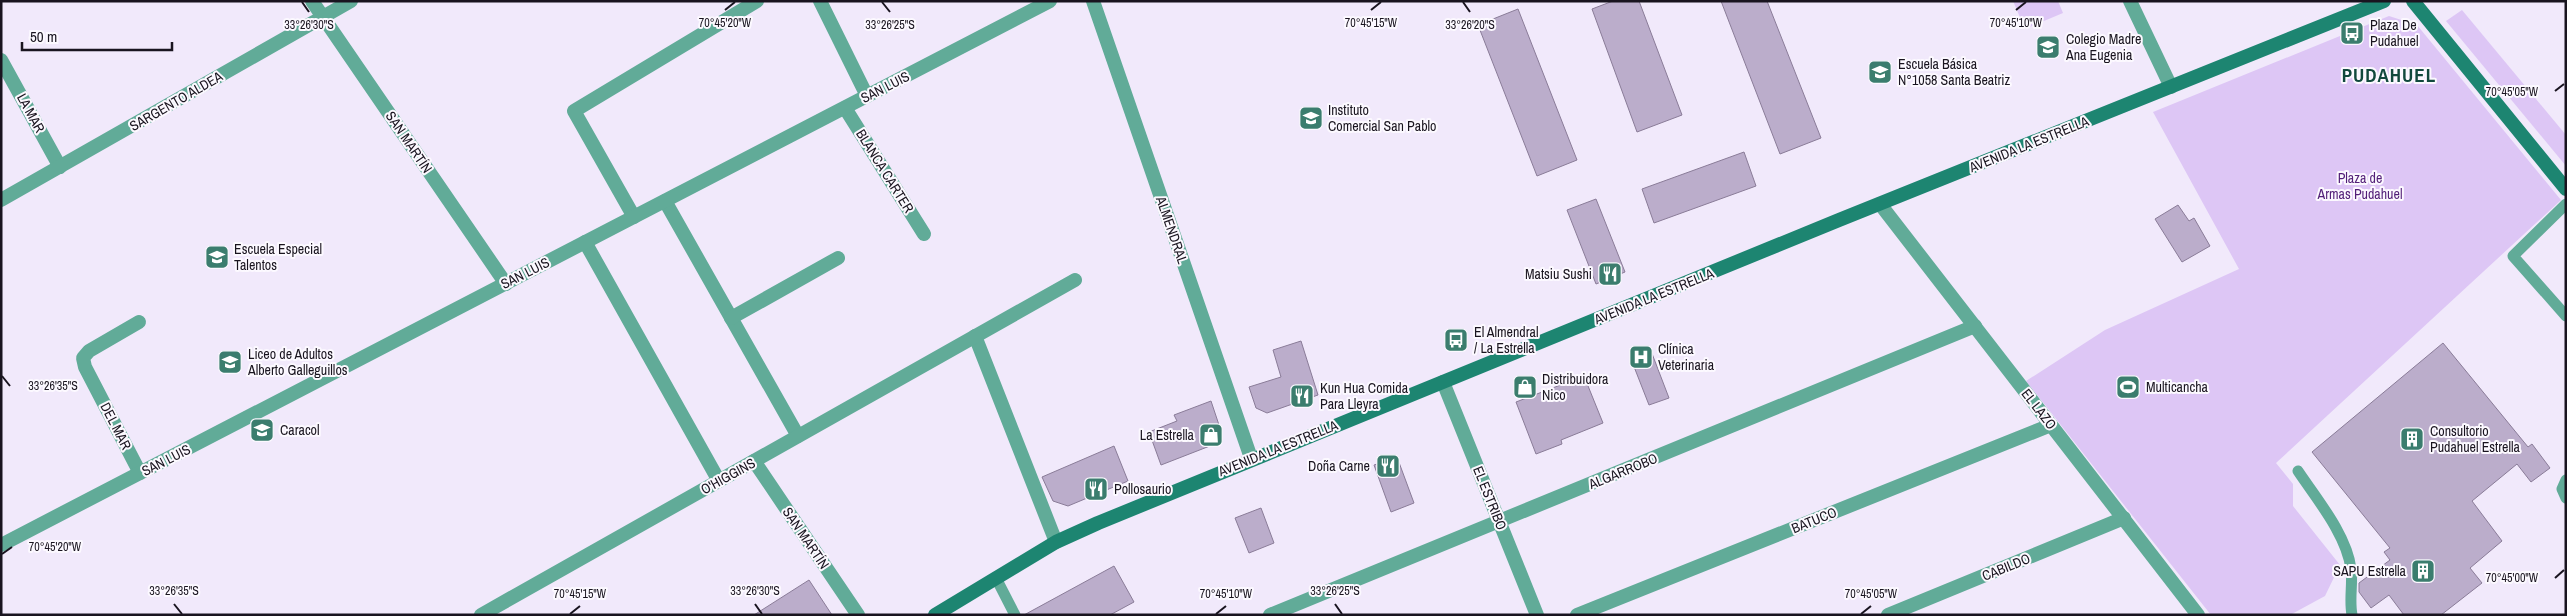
<svg xmlns="http://www.w3.org/2000/svg" width="2567" height="616" font-family="'Archivo Narrow',sans-serif">
<style>
.green{fill:#ddc6f5}
.building{fill:#bbadcb;stroke:#8a7c98}
.lines{fill:none;stroke-linecap:round;stroke-linejoin:round}
.service{stroke:#61ab98;stroke-width:11}
.minor{stroke:#61ab98;stroke-width:14}
.secondary{stroke:#1d8571;stroke-width:14}
.ticks{fill:none;stroke:#19141f;stroke-width:2}
.labels{text-anchor:middle;stroke-width:4;stroke-linejoin:round;paint-order:stroke}
.poi-label{font-size:14px;fill:#19141f;stroke:#fcf9ff;text-anchor:start}
.street-label{font-size:14px;fill:#19141f;stroke:#fcf9ff}
.park-label{font-size:14px;fill:#521f78;stroke:#fcf9ff}
.district-label{font-size:19px;font-weight:bold;letter-spacing:1px;fill:#11493d;stroke:#fcf9ff}
.ticks-label{font-size:12px;text-anchor:middle;fill:#19141f;stroke:#fcf9ff;stroke-width:4;stroke-linejoin:round;paint-order:stroke}
</style>
<rect width="100%" height="100%" fill="#f1e9fb"/>
<g class="green">
<path d="M2013 1H2058L2063 13 2025 29Z"/>
<path d="M2462 10 2566 135V166L2446 21Z"/>
<path d="M2389 16 2417 25 2561 200 2276 463 2293 484V506L2340 565 2325 596 2290 615H2211L2026 381 2105 330 2239 269 2153 112Z"/>
</g>
<g class="building">
<path d="M1613 1H1639L1682 115 1637 132 1592 9Z"/>
<path d="M1721 1H1767L1821 138 1780 154Z"/>
<path d="M1518 9 1577 160 1537 176 1478 25Z"/>
<path d="M1744 152 1756 186 1654 223 1642 189Z"/>
<path d="M1596 199 1625 272 1596 284 1567 210Z"/>
<path d="M2178 205 2189 221 2194 218 2210 246 2182 262 2155 219Z"/>
<path d="M1301 341 1318 395 1267 413 1256 408 1249 387 1281 377 1273 350Z"/>
<path d="M2443 343 2528 447 2532 444 2550 468 2531 482 2517 464 2472 501 2502 541 2470 568 2482 583 2441 615H2404L2389 595 2371 608 2359 592V583L2390 560 2384 552 2390 548 2312 452Z"/>
<path d="M1651 351 1669 398 1649 405 1631 359Z"/>
<path d="M1584 376 1603 423 1561 440 1562 444 1536 454 1516 402Z"/>
<path d="M1211 401 1220 428 1215 444 1161 465 1149 432 1177 421 1174 415Z"/>
<path d="M1114 446 1128 481 1068 506 1053 501 1042 477Z"/>
<path d="M1397 457 1414 503 1391 512 1374 465Z"/>
<path d="M1261 508 1274 543 1249 553 1235 518Z"/>
<path d="M1114 566 1134 602 1110 615H1024Z"/>
<path d="M809 580 832 615H754Z"/>
</g>
<g class="lines">
<g class="service">
<path d="M2566 204 2513 256 2566 316"/>
<path d="M2298 471C2316 498 2347 535 2351 569 2353 584 2349 599 2352 615"/>
<path d="M2566 480 2562 489 2566 498"/>
<path d="M996 578 1015 615"/>
</g>
<g class="minor">
<path d="M312 1 506 284"/>
<path d="M820 1 867 96"/>
<path d="M1093 1 1251 458"/>
<path d="M2130 1 2171 87"/>
<path d="M1 60 60 167"/>
<path d="M845 108 924 234"/>
<path d="M1 200 351 1"/>
<path d="M665 201 798 436"/>
<path d="M1880 204 2198 615"/>
<path d="M634 217 574 111 757 1"/>
<path d="M585 242 719 481"/>
<path d="M731 318 838 258"/>
<path d="M139 322 89 351 83 358 85 367 140 473"/>
<path d="M975 336 1056 542"/>
<path d="M1443 382 1537 615"/>
<path d="M754 461 858 615"/>
<path d="M1 545 1050 1"/>
<path d="M481 615 1075 280"/>
<path d="M1270 615 1975 326"/>
<path d="M1577 615 2051 425"/>
<path d="M1888 615 2124 518"/>
</g>
<g class="secondary">
<path d="M2413 1 2566 189"/>
<path d="M935 615 1056 542 1098 523 1839 220 2384 1"/>
</g>
</g>
<path class="ticks" d="M302 2 309 12M882 2 890 12M1463 2 1470 12M725 10 735 2M1371 10 1381 2M2016 10 2026 2M2555 91 2564 84M2 376 10 386M2 554 12 547M2555 578 2564 570M174 604 182 614M755 604 762 614M1335 604 1342 614M570 614 580 606M1216 614 1226 606M1861 614 1871 606"/>
<defs>
<g id="bus-square" transform="scale(1.25)"><rect x="-9" y="-9" width="18" height="18" rx="4" fill="#3b7d6e" stroke="#fcf9ff"/><path d="M-5-6H5V4H4V6H2V4H-2V6H-4V4H-5ZM-3.5-4V0h7V-4ZM-3.5 1.2v1.5H-2V1.2ZM2 1.2v1.5H3.5V1.2Z" fill="#fff"/></g>
<g id="school-square" transform="scale(1.25)"><rect x="-9" y="-9" width="18" height="18" rx="4" fill="#3b7d6e" stroke="#fcf9ff"/><path d="M0-5L7-2L0 1L-7-2ZM-4 1L0 2.5L4 1V4Q0 6-4 4Z" fill="#fff"/></g>
<g id="restaurant-square" transform="scale(1.25)"><rect x="-9" y="-9" width="18" height="18" rx="4" fill="#3b7d6e" stroke="#fcf9ff"/><path d="M-5-6h1v4h1v-4h1v4h1v-4h1v5L-1.5 .5V6h-2V.5L-5-1ZM5-6V6H3V1.5H1.5Q1.5-4 5-6Z" fill="#fff"/></g>
<g id="hospital-square" transform="scale(1.25)"><rect x="-9" y="-9" width="18" height="18" rx="4" fill="#3b7d6e" stroke="#fcf9ff"/><path d="M-5-5h3v3.5h4V-5h3V5h-3V1.5h-4V5h-3Z" fill="#fff"/></g>
<g id="shop-square" transform="scale(1.25)"><rect x="-9" y="-9" width="18" height="18" rx="4" fill="#3b7d6e" stroke="#fcf9ff"/><path d="M-5-2.5h2.3a2.7 3.5 0 0 1 5.4 0H5L5.5 6h-11ZM-1.5-2.5h3a1.5 2.3 0 0 0-3 0Z" fill="#fff"/></g>
<g id="stadium-square" transform="scale(1.25)"><rect x="-9" y="-9" width="18" height="18" rx="4" fill="#3b7d6e" stroke="#fcf9ff"/><path d="M0-5a6.5 5 0 1 0 0 10a6.5 5 0 1 0 0-10ZM-3.5-1.8h7v3.6h-7Z" fill="#fff"/></g>
<g id="building-square" transform="scale(1.25)"><rect x="-9" y="-9" width="18" height="18" rx="4" fill="#3b7d6e" stroke="#fcf9ff"/><path d="M-4-6H4V6H1V3H-1V6H-4ZM-2.5-4.3h1.7v1.8h-1.7ZM.8-4.3h1.7v1.8H.8ZM-2.5-1h1.7V.8h-1.7ZM.8-1h1.7V.8H.8Z" fill="#fff"/></g>
</defs>
<g fill-rule="evenodd">
<use href="#bus-square" x="2352" y="33"/>
<use href="#school-square" x="2048" y="47"/>
<use href="#school-square" x="1880" y="72"/>
<use href="#school-square" x="1311" y="118"/>
<use href="#school-square" x="217" y="257"/>
<use href="#restaurant-square" x="1610" y="274"/>
<use href="#bus-square" x="1456" y="340"/>
<use href="#hospital-square" x="1641" y="357"/>
<use href="#school-square" x="230" y="362"/>
<use href="#shop-square" x="1525" y="387"/>
<use href="#stadium-square" x="2128" y="387"/>
<use href="#restaurant-square" x="1302" y="396"/>
<use href="#school-square" x="262" y="430"/>
<use href="#shop-square" x="1211" y="435"/>
<use href="#building-square" x="2412" y="439"/>
<use href="#restaurant-square" x="1388" y="466"/>
<use href="#restaurant-square" x="1096" y="489"/>
<use href="#building-square" x="2423" y="571"/>
</g>
<g class="labels">
<g class="poi-label">
<text x="2370" y="30">Plaza De<tspan x="2370" dy="16">Pudahuel</tspan></text>
<text x="2066" y="44">Colegio Madre<tspan x="2066" dy="16">Ana Eugenia</tspan></text>
<text x="1898" y="69">Escuela Básica<tspan x="1898" dy="16">N°1058 Santa Beatriz</tspan></text>
<text x="1328" y="115">Instituto<tspan x="1328" dy="16">Comercial San Pablo</tspan></text>
<text x="234" y="254">Escuela Especial<tspan x="234" dy="16">Talentos</tspan></text>
<text x="1592" y="279" text-anchor="end">Matsiu Sushi</text>
<text x="1474" y="337">El Almendral<tspan x="1474" dy="16">/ La Estrella</tspan></text>
<text x="1658" y="354">Clínica<tspan x="1658" dy="16">Veterinaria</tspan></text>
<text x="248" y="359">Liceo de Adultos<tspan x="248" dy="16">Alberto Galleguillos</tspan></text>
<text x="1542" y="384">Distribuidora<tspan x="1542" dy="16">Nico</tspan></text>
<text x="2146" y="392">Multicancha</text>
<text x="1320" y="393">Kun Hua Comida<tspan x="1320" dy="16">Para Lleyra</tspan></text>
<text x="280" y="435">Caracol</text>
<text x="2430" y="436">Consultorio<tspan x="2430" dy="16">Pudahuel Estrella</tspan></text>
<text x="1194" y="440" text-anchor="end">La Estrella</text>
<text x="1370" y="471" text-anchor="end">Doña Carne</text>
<text x="1114" y="494">Pollosaurio</text>
<text x="2406" y="576" text-anchor="end">SAPU Estrella</text>
</g>
<g class="street-label">
<text transform="translate(885 87) rotate(-27)" y="5">SAN LUIS</text>
<text transform="translate(176 101) rotate(-30)" y="5">SARGENTO ALDEA</text>
<text transform="translate(31 113) rotate(61)" y="5">LA MAR</text>
<text transform="translate(409 142) rotate(56)" y="5">SAN MARTÍN</text>
<text transform="translate(2029 144) rotate(-22)" y="5">AVENIDA LA ESTRELLA</text>
<text transform="translate(885 171) rotate(58)" y="5">BLANCA CARTER</text>
<text transform="translate(1172 230) rotate(71)" y="5">ALMENDRAL</text>
<text transform="translate(525 273) rotate(-27)" y="5">SAN LUIS</text>
<text transform="translate(1654 296) rotate(-22)" y="5">AVENIDA LA ESTRELLA</text>
<text transform="translate(2039 409) rotate(52)" y="5">EL LAZO</text>
<text transform="translate(116 426) rotate(63)" y="5">DEL MAR</text>
<text transform="translate(1278 448) rotate(-22)" y="5">AVENIDA LA ESTRELLA</text>
<text transform="translate(166 460) rotate(-27)" y="5">SAN LUIS</text>
<text transform="translate(1623 471) rotate(-22)" y="5">ALGARROBO</text>
<text transform="translate(728 476) rotate(-29)" y="5">O'HIGGINS</text>
<text transform="translate(1490 498) rotate(68)" y="5">EL ESTRIBO</text>
<text transform="translate(1814 520) rotate(-22)" y="5">BATUCO</text>
<text transform="translate(806 538) rotate(56)" y="5">SAN MARTÍN</text>
<text transform="translate(2006 567) rotate(-22)" y="5">CABILDO</text>
</g>
<g class="park-label">
<text x="2360" y="183">Plaza de<tspan x="2360" dy="16">Armas Pudahuel</tspan></text>
</g>
<g class="district-label">
<text x="2389" y="82">PUDAHUEL</text>
</g>
</g>
<g class="ticks-label">
<text x="725" y="27">70°45'20"W</text>
<text x="2016" y="27">70°45'10"W</text>
<text x="1371" y="27">70°45'15"W</text>
<text x="309" y="29">33°26'30"S</text>
<text x="890" y="29">33°26'25"S</text>
<text x="1470" y="29">33°26'20"S</text>
<text x="2512" y="96">70°45'05"W</text>
<text x="53" y="390">33°26'35"S</text>
<text x="55" y="551">70°45'20"W</text>
<text x="2512" y="582">70°45'00"W</text>
<text x="174" y="595">33°26'35"S</text>
<text x="755" y="595">33°26'30"S</text>
<text x="1335" y="595">33°26'25"S</text>
<text x="580" y="598">70°45'15"W</text>
<text x="1226" y="598">70°45'10"W</text>
<text x="1871" y="598">70°45'05"W</text>
</g>
<rect width="2567" height="616" fill="none" stroke="#19141f" stroke-width="5"/>
<path d="M22 42v8h150v-8" fill="none" stroke="#19141f" stroke-width="2.5"/>
<text x="30" y="42" font-size="15" fill="#19141f" stroke="#fcf9ff" stroke-width="4" paint-order="stroke">50 m</text>
</svg>
